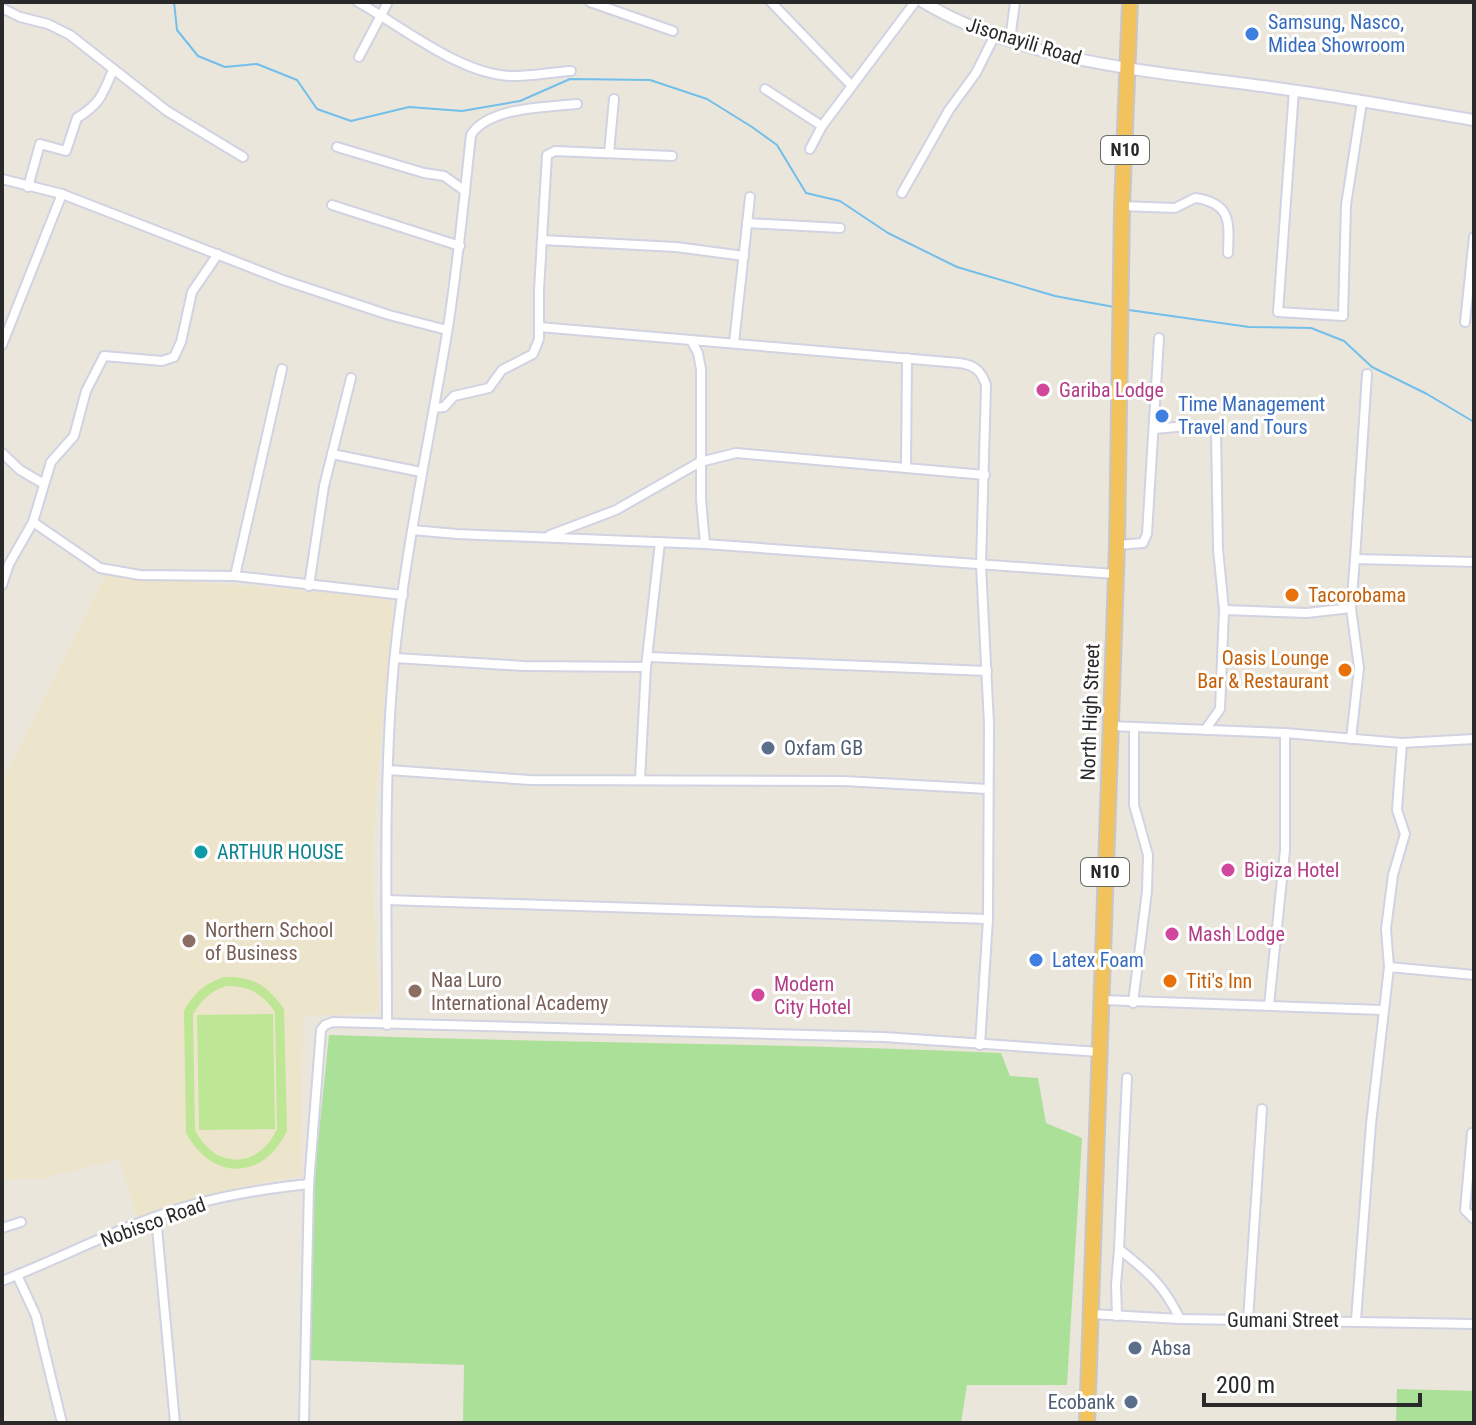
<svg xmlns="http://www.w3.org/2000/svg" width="1476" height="1425" font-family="'Roboto Condensed',sans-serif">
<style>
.education{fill:#ece4cb}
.green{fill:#abe099}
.pitch{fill:#bde795;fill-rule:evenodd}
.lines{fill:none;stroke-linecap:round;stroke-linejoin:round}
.stream{stroke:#71bfea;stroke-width:2}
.minor-casing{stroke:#d1d2e2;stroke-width:12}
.tertiary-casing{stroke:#d1d2e2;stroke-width:14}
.trunk-casing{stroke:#c7c7c7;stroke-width:18}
.minor{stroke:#fff;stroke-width:8}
.tertiary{stroke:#fff;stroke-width:10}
.trunk{stroke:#f2c25c;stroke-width:14}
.shop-dot{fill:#3f7fe0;stroke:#fff;stroke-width:3}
.hotel-dot{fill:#d1479c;stroke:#fff;stroke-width:3}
.food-dot{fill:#e8710a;stroke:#fff;stroke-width:3}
.service-dot{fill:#5c6f8a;stroke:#fff;stroke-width:3}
.culture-dot{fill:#0f9aa8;stroke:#fff;stroke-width:3}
.education-dot{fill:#8d6e63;stroke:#fff;stroke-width:3}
.labels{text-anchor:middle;stroke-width:6;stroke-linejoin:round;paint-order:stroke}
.shield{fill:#fff;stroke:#696969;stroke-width:2}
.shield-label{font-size:18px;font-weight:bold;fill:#292929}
.shop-label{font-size:20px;fill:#366cbe;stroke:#fff;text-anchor:start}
.street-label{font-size:20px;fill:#292929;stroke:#fff}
.hotel-label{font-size:20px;fill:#b23c85;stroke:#fff;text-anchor:start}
.food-label{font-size:20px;fill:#c56008;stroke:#fff;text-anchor:start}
.service-label{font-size:20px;fill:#4e5e75;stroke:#fff;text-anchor:start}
.culture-label{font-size:20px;fill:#0d838f;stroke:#fff;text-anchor:start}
.education-label{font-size:20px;fill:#785e54;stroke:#fff;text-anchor:start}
</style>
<rect width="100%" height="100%" fill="#ebe6db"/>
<path class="education" d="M105 575 385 597 393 606 378 769 372 868 379 1013 303 1016 301 1176 257 1184 170 1205 137 1219 120 1159 38 1179H2V782Z"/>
<g class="green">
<path d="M329 1035C553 1043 777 1043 1001 1053L1010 1076 1038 1078 1046 1123 1082 1138 1067 1385H967L961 1423H463L464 1365 309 1360 306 1285 313 1191Z"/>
<path d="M1397 1389 1474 1391V1423H1396Z"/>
</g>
<g class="pitch">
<path d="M224 977C253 976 268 986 284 1009L287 1131C263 1181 212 1181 186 1133L184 1011C194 993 204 984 224 977ZM226 986C249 986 262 993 275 1012L277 1129C259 1169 215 1170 195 1130L193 1014C202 999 210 992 226 986Z"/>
<path d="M273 1014 275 1129 199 1130 197 1015Z"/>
</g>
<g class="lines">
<g class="stream">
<path d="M174 2 177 30 198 56 225 67 257 64 297 80 317 109 351 121 409 107 462 111 520 101 570 79 650 80 707 99 752 127 777 145 806 193 840 201 888 233 957 267 1055 296 1114 307"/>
<path d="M1129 310 1249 327 1311 328 1344 341 1372 367 1427 394 1474 422"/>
</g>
<g class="minor-casing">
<g id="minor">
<path d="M358 2C403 27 463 77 515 76 534 76 553 72 571 71"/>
<path d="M590 2 673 31"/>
<path d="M771 2 852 86"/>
<path d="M2 8 20 17 48 24 70 35 167 111 243 157"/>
<path d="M1010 40 1015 2"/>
<path d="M359 57 388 2"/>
<path d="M765 89 822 126"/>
<path d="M1294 90 1278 312 1343 316 1346 205 1362 102"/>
<path d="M337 147 424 173 444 176 465 191"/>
<path d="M810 149 822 126 915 2"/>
<path d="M609 153 614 99"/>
<path d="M2 179 62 194 283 280 389 315 447 330"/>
<path d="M28 187 40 144 66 151 77 118C100 104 103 94 113 70"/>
<path d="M902 193 949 110 976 73 994 37"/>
<path d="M332 205 460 246"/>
<path d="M1122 206 1175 208 1195 198C1232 203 1229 223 1228 253"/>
<path d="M747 223 840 228"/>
<path d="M542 240 676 247 744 256"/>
<path d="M1465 322 1474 237"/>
<path d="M539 327 959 363C974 365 981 370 986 385L981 565 989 724 988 919 980 1045"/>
<path d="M691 340 698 353 701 369V499L705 544"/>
<path d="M734 343 750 197"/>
<path d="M2 345 62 194"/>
<path d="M434 408 444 407 454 396 489 388 502 370 533 354 539 339V290L547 155 555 151 672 156"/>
<path d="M1154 429C1172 428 1199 422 1216 430L1218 549 1224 610"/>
<path d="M2 453 20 470 44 484"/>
<path d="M332 454 421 472"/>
<path d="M906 468 907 358"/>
<path d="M33 522 100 568 140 575 235 576 403 595"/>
<path d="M412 530 457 534 705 544 1115 574"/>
<path d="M550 535 616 510 700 462 736 453 985 475"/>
<path d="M1117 545 1143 543 1147 534 1159 338"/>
<path d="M1355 559 1367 374"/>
<path d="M235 576 282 369"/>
<path d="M2 585 9 564 33 522 51 462 74 436 86 391 104 356 162 361 174 357 181 342 192 292 218 254"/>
<path d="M309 586 324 486 351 378"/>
<path d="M649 657 987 671"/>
<path d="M395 658 524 666 646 667"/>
<path d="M1110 726 1285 733 1402 743 1474 739"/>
<path d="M1205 730 1220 709 1224 610 1307 613 1351 608 1355 559 1474 562"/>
<path d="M1351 739 1359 668 1351 608"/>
<path d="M388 770 530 780 844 781 988 789"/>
<path d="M640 779 646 667 660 542"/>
<path d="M387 900 988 919"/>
<path d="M1389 967 1386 929 1393 875 1405 834 1397 810 1402 743"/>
<path d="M1102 1000 1382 1010"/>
<path d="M1133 1003 1147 891 1148 855 1134 805V727"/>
<path d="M1269 1005 1285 850V733"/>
<path d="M387 1025C387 903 383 783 394 662 405 549 430 438 448 327 458 263 464 199 471 135 488 107 547 107 577 104"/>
<path d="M1127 1078 1119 1249C1149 1273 1163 1284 1180 1319"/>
<path d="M1472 1133 1465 1210 1474 1219"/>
<path d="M156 1217 175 1423"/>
<path d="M2 1228 21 1222"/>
<path d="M17 1275 36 1316 62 1423"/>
<path d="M2 1281C66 1256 129 1222 195 1204 232 1194 271 1188 309 1184"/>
<path d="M1091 1314 1180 1319 1474 1324"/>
<path d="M1117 1316 1116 1285 1119 1249"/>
<path d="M1248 1320 1262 1109"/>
<path d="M1356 1320 1371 1124 1389 967 1474 975"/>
<path d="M304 1423 309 1184 321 1030 325 1025 333 1022 884 1037 1100 1052"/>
</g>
</g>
<g class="tertiary-casing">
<path id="tertiary" d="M923 2C1027 64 1152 71 1269 87 1338 96 1406 109 1474 120"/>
</g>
<g class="trunk-casing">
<path id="trunk" d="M1087 1423 1117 545 1122 206 1130 2"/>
</g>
<use href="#minor" class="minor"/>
<use href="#tertiary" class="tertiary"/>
<use href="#trunk" class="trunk"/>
</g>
<g class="shop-dot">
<circle cx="1252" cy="34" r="8"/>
<circle cx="1162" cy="416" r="8"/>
<circle cx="1036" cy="960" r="8"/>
</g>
<g class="hotel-dot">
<circle cx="1043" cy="390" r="8"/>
<circle cx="1228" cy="870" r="8"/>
<circle cx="1172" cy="934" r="8"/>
<circle cx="758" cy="995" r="8"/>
</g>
<g class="food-dot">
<circle cx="1292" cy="595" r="8"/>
<circle cx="1345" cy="670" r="8"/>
<circle cx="1170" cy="981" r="8"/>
</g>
<g class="service-dot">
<circle cx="768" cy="748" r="8"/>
<circle cx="1135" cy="1348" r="8"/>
<circle cx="1131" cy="1402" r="8"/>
</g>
<circle class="culture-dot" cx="201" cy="852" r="8"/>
<g class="education-dot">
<circle cx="189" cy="941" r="8"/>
<circle cx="415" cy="991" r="8"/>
</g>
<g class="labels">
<g class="shield">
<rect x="1101" y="136" width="48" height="28" rx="6"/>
<rect x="1081" y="858" width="48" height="28" rx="6"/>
</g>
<g class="shield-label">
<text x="1125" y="156">N10</text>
<text x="1105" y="878">N10</text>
</g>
<g class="shop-label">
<text x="1268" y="29">Samsung, Nasco,<tspan x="1268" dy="23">Midea Showroom</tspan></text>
<text x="1178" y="411">Time Management<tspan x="1178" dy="23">Travel and Tours</tspan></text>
<text x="1052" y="967">Latex Foam</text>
</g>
<g class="street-label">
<text transform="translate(1024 41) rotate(17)" y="7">Jisonayili Road</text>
<text transform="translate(1090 712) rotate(-88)" y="7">North High Street</text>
<text transform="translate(153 1222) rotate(-20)" y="7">Nobisco Road</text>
<text x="1283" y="1327">Gumani Street</text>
</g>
<g class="hotel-label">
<text x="1059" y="397">Gariba Lodge</text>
<text x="1244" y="877">Bigiza Hotel</text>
<text x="1188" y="941">Mash Lodge</text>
<text x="774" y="991">Modern<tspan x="774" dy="23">City Hotel</tspan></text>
</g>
<g class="food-label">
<text x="1308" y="602">Tacorobama</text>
<text x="1329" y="665" text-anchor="end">Oasis Lounge<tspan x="1329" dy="23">Bar &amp; Restaurant</tspan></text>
<text x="1186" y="988">Titi's Inn</text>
</g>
<g class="service-label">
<text x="784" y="755">Oxfam GB</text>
<text x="1151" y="1355">Absa</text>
<text x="1115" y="1409" text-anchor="end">Ecobank</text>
</g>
<g class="culture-label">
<text x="217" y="859">ARTHUR HOUSE</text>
</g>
<g class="education-label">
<text x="205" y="937">Northern School<tspan x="205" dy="23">of Business</tspan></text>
<text x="431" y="987">Naa Luro<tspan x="431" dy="23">International Academy</tspan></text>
</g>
</g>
<rect width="1476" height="1425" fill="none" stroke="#292929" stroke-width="8"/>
<path d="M1204 1393v12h216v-12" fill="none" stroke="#292929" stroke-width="4"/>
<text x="1216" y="1393" font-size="24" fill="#292929" stroke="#ffffff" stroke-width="6" paint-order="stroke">200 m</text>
</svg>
